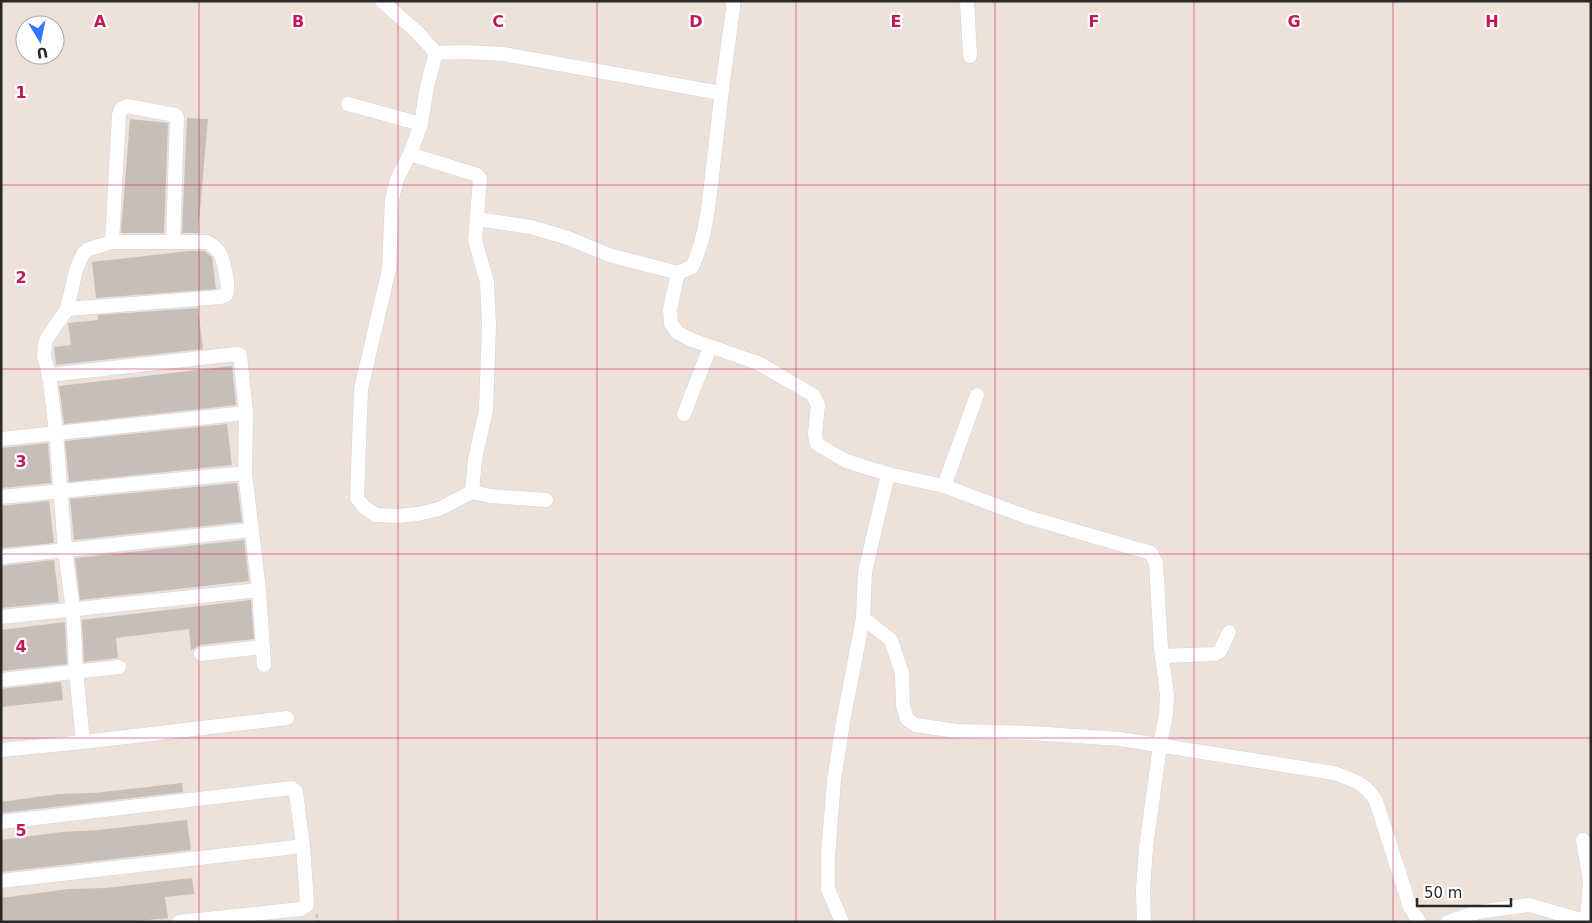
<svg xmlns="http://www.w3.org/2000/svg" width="1592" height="923" font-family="'DejaVu Sans',sans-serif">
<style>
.building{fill:#c7beb8}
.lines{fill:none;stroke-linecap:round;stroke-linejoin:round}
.minor-casing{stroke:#cdd4e3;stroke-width:15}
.path{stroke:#c3c3c3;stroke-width:2.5;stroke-dasharray:4 2.5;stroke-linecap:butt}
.minor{stroke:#fff;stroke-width:14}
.grid{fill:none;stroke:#c2185b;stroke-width:1;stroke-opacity:0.55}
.grid-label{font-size:16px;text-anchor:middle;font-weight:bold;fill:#c2185b;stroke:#fff;stroke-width:4.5;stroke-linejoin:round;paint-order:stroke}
</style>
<rect width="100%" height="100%" fill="#ede1d8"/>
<g class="building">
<path d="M187 118 208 119 198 233H182Z"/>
<path d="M130 119 168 123 164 233H121Z"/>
<path d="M189 251H204L212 257 216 289 96 298 92 262Z"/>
<path d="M198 308 203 349 56 365 54 347 71 345 68 323 98 320V315Z"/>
<path d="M232 366 236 405 64 424 59 386Z"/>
<path d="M227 424 232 465 69 482 65 441Z"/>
<path d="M48 443 51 483 1 488V448Z"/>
<path d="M237 483 242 522 74 540 70 499Z"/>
<path d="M49 501 54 543 1 548V506Z"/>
<path d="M244 540 249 581 80 600 75 559 76 558Z"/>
<path d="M54 560 59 602 1 608V566Z"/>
<path d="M251 600 254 639 200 645 191 650 189 629 116 638 118 658 84 662 82 620Z"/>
<path d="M65 622 67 664 1 671V630Z"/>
<path d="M61 682 63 700 1 707V689Z"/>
<path d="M182 783 183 792 1 813V802L59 794 95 793Z"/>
<path d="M187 820 191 850 1 872V840L62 832 98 830Z"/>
<path d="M192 878 194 894 165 897 168 918 127 922H1V898L69 889 106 888Z"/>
</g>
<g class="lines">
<g class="minor-casing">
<g id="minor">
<path d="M382 1 418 33 436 53"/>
<path d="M967 1 970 56"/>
<path d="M436 53 427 86 421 124 410 154 397 179 392 199 389 269 361 389 357 498 365 508 376 515 398 516 417 514 439 509 472 492 490 496 546 500"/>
<path d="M436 53 463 52 503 54 721 93"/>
<path d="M348 104 421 124"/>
<path d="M410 154 477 175 480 179 475 240 487 282 489 324 486 410 475 459 472 492"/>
<path d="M477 219 531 227 568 238 609 255 678 273 692 267C709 231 710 188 715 150 720 103 726 56 733 9V1"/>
<path d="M112 242 119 115 121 109 127 106 175 115 177 117 173 241"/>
<path d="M678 273 670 309 671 324 678 333 692 340 758 363 813 395 818 405 815 434 817 444 846 461 888 474 944 486 1027 517 1151 553 1156 563 1161 649 1167 695 1166 715 1160 745 1146 848 1143 889 1144 922"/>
<path d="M67 309 221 297 226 295C230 288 224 260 219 252 216 248 212 245 207 242H112L89 249 83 254 76 270 67 309 46 340 45 345 44 356 49 375 56 432 65 550 73 611 76 671 83 742"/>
<path d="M49 375 237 354 240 355 246 413 245 473 259 590 264 665"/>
<path d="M684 414 710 347"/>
<path d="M1 439 246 413"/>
<path d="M944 486 977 395"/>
<path d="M1 497 245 473"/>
<path d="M1 557 251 530"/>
<path d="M1 617 259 590"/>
<path d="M863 618 891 640 902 673 903 706 907 719 915 725 957 731 1032 733 1120 739 1334 773C1353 780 1365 783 1376 801L1410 907 1419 922"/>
<path d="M201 654 263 647"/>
<path d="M1162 656 1215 654 1220 651 1229 632"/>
<path d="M1 680 119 667"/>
<path d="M1 750 83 742 287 718"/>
<path d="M1 822 292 788 296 792 303 846 307 903 306 906 301 909 179 922"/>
<path d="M1583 840 1590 881 1587 920"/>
<path d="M1 881 303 846"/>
<path d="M842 922 828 889V856L834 780 843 722 863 618 865 572 888 474"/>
<path d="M1448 922 1478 912 1529 905 1588 922"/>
</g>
</g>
<path class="path" d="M316 914 319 922"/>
<use href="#minor" class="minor"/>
</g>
<path class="grid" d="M199 1V922M398 1V922M597 1V922M796 1V922M995 1V922M1194 1V922M1393 1V922M1 185H1591M1 369H1591M1 554H1591M1 738H1591"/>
<g class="grid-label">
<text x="100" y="27">A</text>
<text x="298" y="27">B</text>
<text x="498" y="27">C</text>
<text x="696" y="27">D</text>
<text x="896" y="27">E</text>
<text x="1094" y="27">F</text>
<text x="1294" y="27">G</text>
<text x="1492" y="27">H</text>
<text x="21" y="98">1</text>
<text x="21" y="283">2</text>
<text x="21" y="467">3</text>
<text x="21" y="652">4</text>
<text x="21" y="836">5</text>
</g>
<rect width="1592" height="923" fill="none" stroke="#282828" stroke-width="5"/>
<g transform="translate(40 40) rotate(170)"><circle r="24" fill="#ffffff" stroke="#a9a9a9"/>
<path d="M0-4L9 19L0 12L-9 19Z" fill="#3275ff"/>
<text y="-8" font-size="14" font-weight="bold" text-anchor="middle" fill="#282828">U</text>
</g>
<path d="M1417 898v8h94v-8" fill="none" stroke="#282828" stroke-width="2.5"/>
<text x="1424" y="898" font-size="15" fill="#282828" stroke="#ffffff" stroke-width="4" paint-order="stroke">50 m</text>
</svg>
